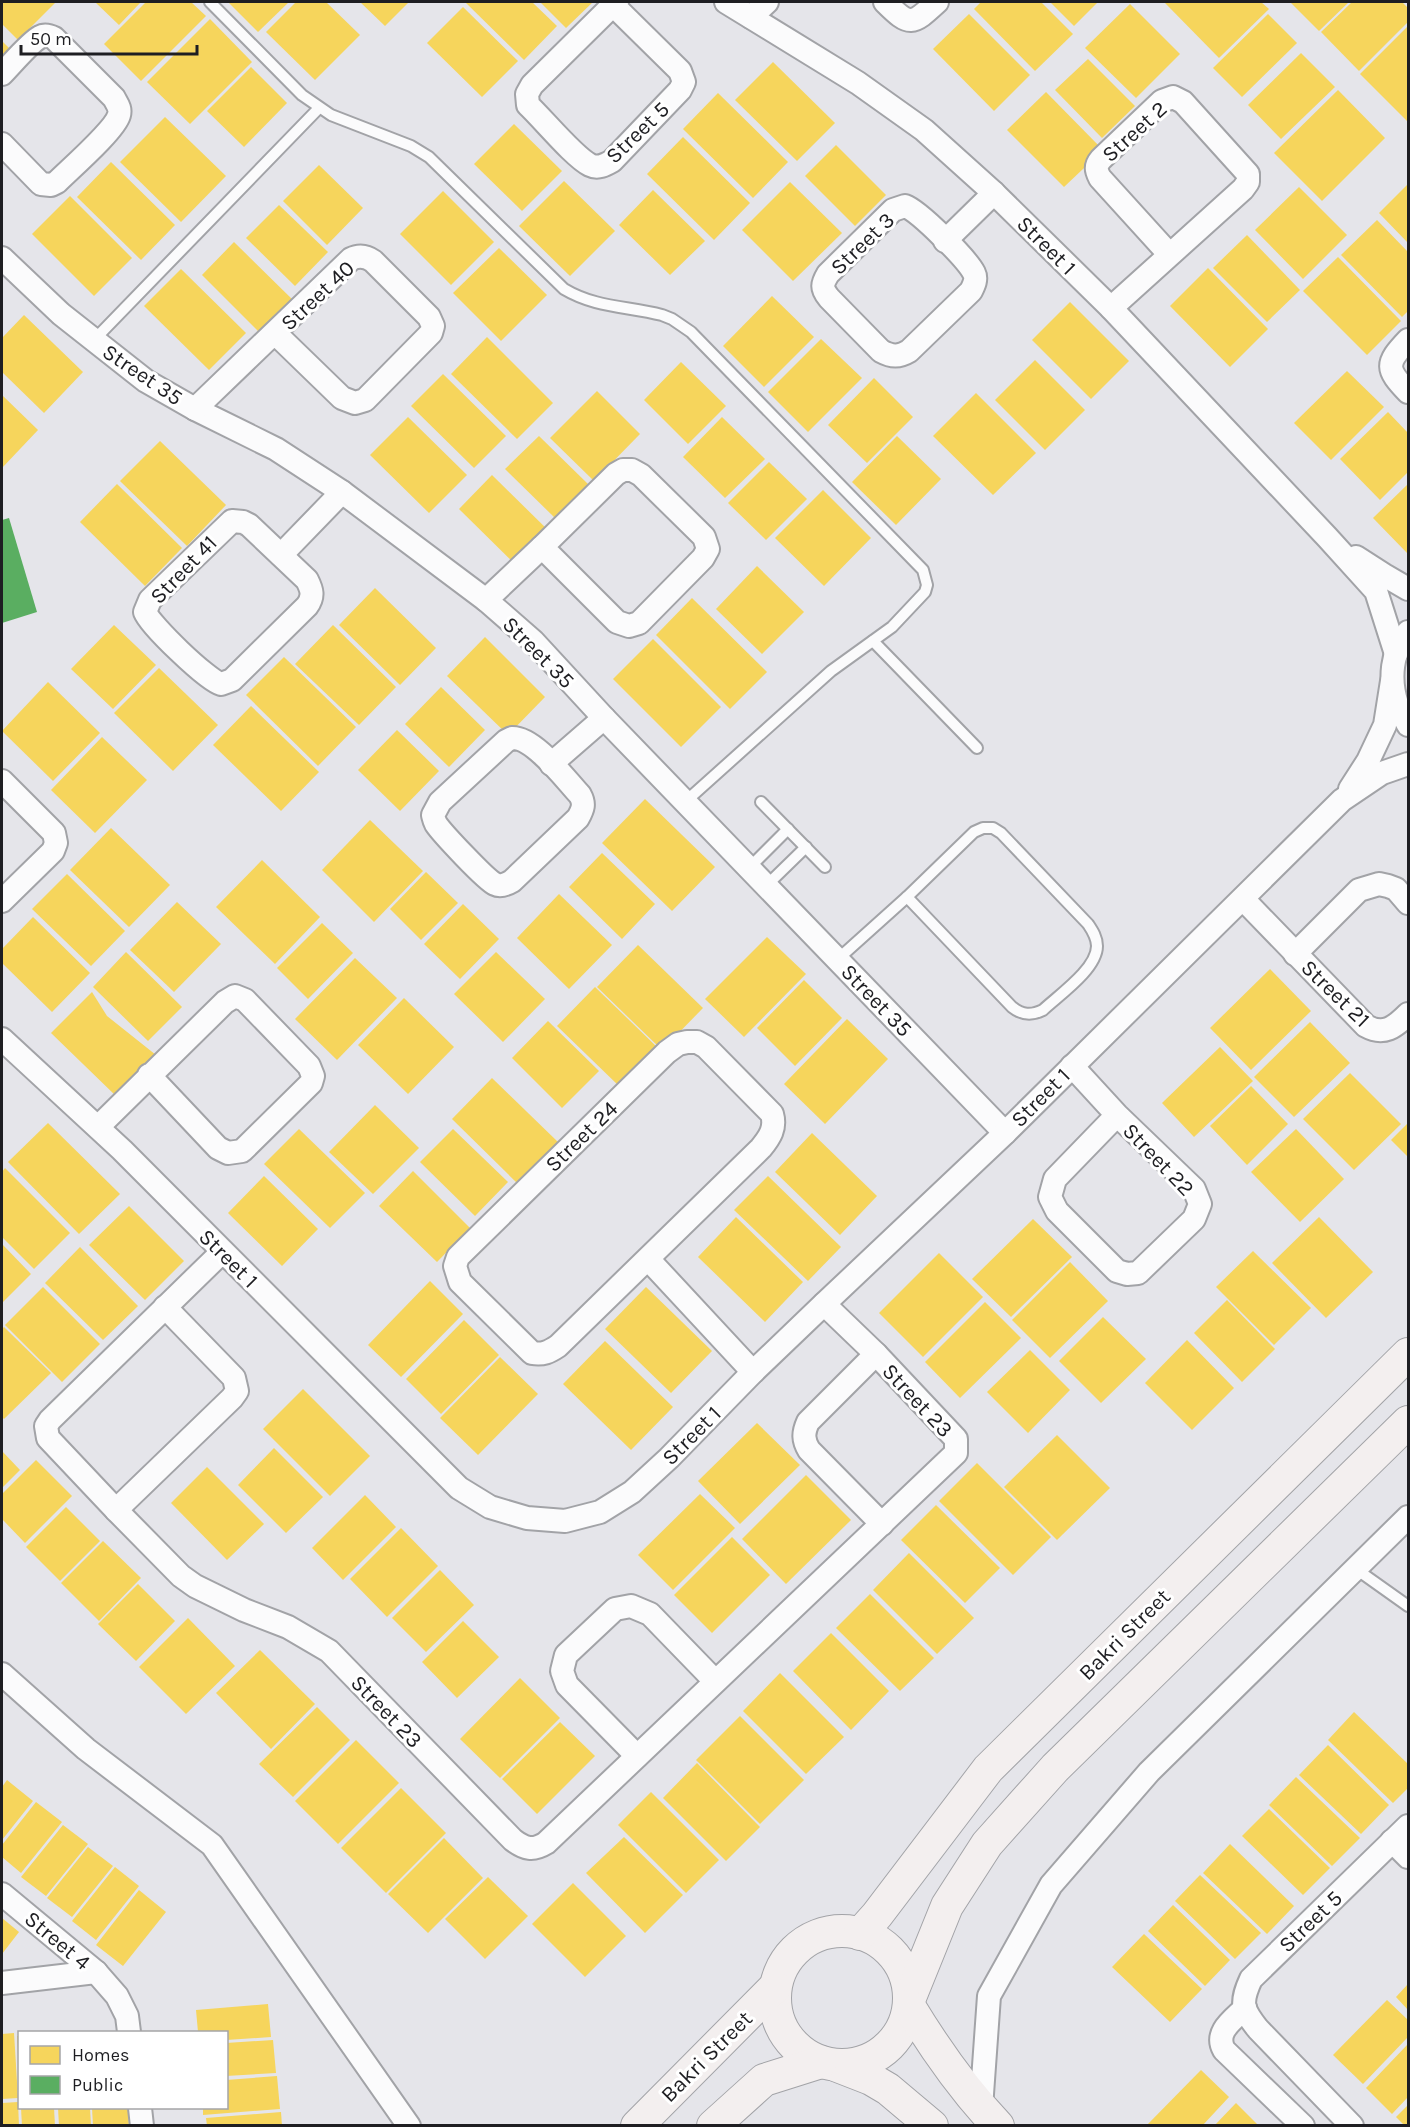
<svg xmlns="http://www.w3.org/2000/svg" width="1410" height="2127" font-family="Karla,sans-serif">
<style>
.homes{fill:#f6d55c}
.public{fill:#5aae61}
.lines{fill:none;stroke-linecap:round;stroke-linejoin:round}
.lane-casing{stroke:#a2a3a7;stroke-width:14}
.street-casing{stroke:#a2a3a7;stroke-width:26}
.secondary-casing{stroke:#a2a3a7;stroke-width:34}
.lane{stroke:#fbfbfc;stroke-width:10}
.street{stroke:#fbfbfc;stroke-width:22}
.secondary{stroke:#f3efef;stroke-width:32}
.labels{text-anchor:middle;stroke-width:6;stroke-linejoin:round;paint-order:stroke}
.street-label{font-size:22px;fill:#1e1e22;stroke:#fff}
</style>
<rect width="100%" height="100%" fill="#e5e5ea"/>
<g class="homes">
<path d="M2 2H56L18 40 2 24Z"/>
<path d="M95 2H141L119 25Z"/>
<path d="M146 2H191L206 16 141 81 104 44Z"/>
<path d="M228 2H289L258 32Z"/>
<path d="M296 2H326L360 35 315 80 266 32Z"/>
<path d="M360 2H409L385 26Z"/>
<path d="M465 2H532L557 26 524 60Z"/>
<path d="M540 2H593L566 28Z"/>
<path d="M981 2H1041L1073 34 1035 71 974 9Z"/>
<path d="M1050 2H1098L1074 26Z"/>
<path d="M1167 2H1261L1269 9 1219 58 1165 3Z"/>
<path d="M1290 2H1349L1319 31Z"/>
<path d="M1352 2H1402L1408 8V22L1359 71 1321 32Z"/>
<path d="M1130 4 1180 54 1136 98 1085 48Z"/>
<path d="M463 7 518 61 482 97 427 43Z"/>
<path d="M969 14 1030 75 994 111 933 49Z"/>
<path d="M1268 14 1297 43 1242 97 1213 68Z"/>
<path d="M210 19 252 62 190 124 147 82Z"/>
<path d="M1408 26V122L1360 74Z"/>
<path d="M2 41 16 55 2 69Z"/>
<path d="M1301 53 1335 87 1281 139 1248 105Z"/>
<path d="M1088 59 1135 106 1102 138 1055 90Z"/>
<path d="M773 62 835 123 797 161 735 100Z"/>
<path d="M251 67 287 103 244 147 207 111Z"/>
<path d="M1338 90 1385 138 1322 201 1274 153Z"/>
<path d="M1046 92 1103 150 1064 187 1007 130Z"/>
<path d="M718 93 788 162 753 198 683 129Z"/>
<path d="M165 117 226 176 181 222 120 162Z"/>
<path d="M514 124 562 171 522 211 474 164Z"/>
<path d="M683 137 750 203 714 240 647 174Z"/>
<path d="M836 145 886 195 855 226 805 176Z"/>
<path d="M111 162 175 225 141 260 77 197Z"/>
<path d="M319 165 363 208 327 245 283 201Z"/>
<path d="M564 181 615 231 570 276 519 226Z"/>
<path d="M790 182 842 233 793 281 742 230Z"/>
<path d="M1408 184V243L1379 213Z"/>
<path d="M1299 187 1347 235 1303 279 1255 230Z"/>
<path d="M653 190 705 241 670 275 619 225Z"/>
<path d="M443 191 494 242 451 285 400 234Z"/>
<path d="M70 196 132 258 94 296 32 234Z"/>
<path d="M279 205 328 252 295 286 246 238Z"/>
<path d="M1377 220 1408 252V311L1402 317 1341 255Z"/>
<path d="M1247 235 1300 290 1267 322 1213 268Z"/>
<path d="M234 242 295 302 262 335 202 275Z"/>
<path d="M499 248 547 295 501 341 453 293Z"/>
<path d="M1338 257 1401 321 1367 355 1303 291Z"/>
<path d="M1208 268 1268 329 1230 367 1170 306Z"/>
<path d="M181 269 246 333 209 370 144 306Z"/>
<path d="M772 296 814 337 764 387 723 346Z"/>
<path d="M1070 302 1129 361 1091 399 1032 340Z"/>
<path d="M24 315 83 372 44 413 2 372V338Z"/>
<path d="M487 337 553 403 517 439 451 374Z"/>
<path d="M821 339 862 378 808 432 768 392Z"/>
<path d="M1035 360 1085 410 1045 450 995 400Z"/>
<path d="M681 362 726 406 688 444 644 400Z"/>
<path d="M1347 371 1384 407 1331 460 1294 423Z"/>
<path d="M443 374 506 436 474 468 411 406Z"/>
<path d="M874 378 913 417 867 463 828 425Z"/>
<path d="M597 391 640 434 594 481 550 438Z"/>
<path d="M976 393 1036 453 993 495 933 436Z"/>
<path d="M2 395 38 430 2 468Z"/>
<path d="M1388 412 1408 433V472L1380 500 1340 459Z"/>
<path d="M408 417 467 475 429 513 370 455Z"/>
<path d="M722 417 765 459 725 498 683 457Z"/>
<path d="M539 436 589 485 556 519 505 469Z"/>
<path d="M897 436 941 479 896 525 852 482Z"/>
<path d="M160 441 226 505 187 546 120 481Z"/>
<path d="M769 462 807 499 766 540 728 503Z"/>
<path d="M492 475 553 535 519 568 459 509Z"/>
<path d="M117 484 182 548 145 586 80 522Z"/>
<path d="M1408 484V554L1373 518Z"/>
<path d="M823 490 871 538 824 586 775 538Z"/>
<path d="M757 566 804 612 762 654 716 609Z"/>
<path d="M375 588 436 648 400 685 339 625Z"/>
<path d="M692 598 767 672 730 709 656 635Z"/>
<path d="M114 625 156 665 113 709 71 669Z"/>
<path d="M333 625 396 687 359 725 295 664Z"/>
<path d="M485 637 545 697 508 735 447 676Z"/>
<path d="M653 639 721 707 681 747 613 679Z"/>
<path d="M284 657 356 727 318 766 246 695Z"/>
<path d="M159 668 218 725 173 771 114 713Z"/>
<path d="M48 682 100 733 53 781 2 731Z"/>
<path d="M441 687 485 730 449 767 405 724Z"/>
<path d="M251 706 319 772 281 811 213 745Z"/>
<path d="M397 730 439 771 400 811 358 770Z"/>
<path d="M102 737 147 780 95 833 51 790Z"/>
<path d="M645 799 715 867 672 911 602 843Z"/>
<path d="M370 820 423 871 374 922 322 870Z"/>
<path d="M111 828 170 885 129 927 70 870Z"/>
<path d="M602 853 655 904 622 939 569 887Z"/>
<path d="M262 860 320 917 275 964 216 907Z"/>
<path d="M426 872 458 903 421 940 390 909Z"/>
<path d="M67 874 125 931 91 966 32 909Z"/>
<path d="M559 894 612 945 569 989 517 938Z"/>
<path d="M177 902 221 944 174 992 130 950Z"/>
<path d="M463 904 499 939 460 979 424 944Z"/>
<path d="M33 917 90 973 52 1012 2 963V949Z"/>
<path d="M322 923 353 953 308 999 277 968Z"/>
<path d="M767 937 806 974 744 1037 705 999Z"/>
<path d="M638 945 703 1008 662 1050 597 987Z"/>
<path d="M126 952 182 1007 148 1041 93 987Z"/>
<path d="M496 952 545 999 503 1042 454 994Z"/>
<path d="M355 958 397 998 337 1060 295 1019Z"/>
<path d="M1270 969 1311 1011 1251 1070 1210 1028Z"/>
<path d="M804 980 842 1018 795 1066 757 1028Z"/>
<path d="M595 987 658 1048 620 1087 557 1026Z"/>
<path d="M92 992 107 1016 156 1055 116 1096 51 1033Z"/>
<path d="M404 998 454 1047 408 1094 358 1045Z"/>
<path d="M847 1019 888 1059 825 1124 784 1084Z"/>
<path d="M548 1021 599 1071 562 1108 512 1058Z"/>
<path d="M1310 1022 1350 1063 1294 1117 1254 1077Z"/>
<path d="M1220 1047 1253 1081 1194 1137 1162 1103Z"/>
<path d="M1350 1073 1401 1124 1354 1170 1303 1119Z"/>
<path d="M492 1078 559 1143 518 1184 452 1119Z"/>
<path d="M1251 1086 1288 1124 1247 1165 1210 1126Z"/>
<path d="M375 1105 419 1148 373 1194 329 1152Z"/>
<path d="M48 1123 120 1194 79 1234 8 1162Z"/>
<path d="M1408 1123V1157L1391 1140Z"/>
<path d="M299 1129 365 1193 330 1228 264 1164Z"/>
<path d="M453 1129 508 1182 475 1216 420 1162Z"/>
<path d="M1296 1129 1344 1179 1300 1222 1251 1172Z"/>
<path d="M812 1133 877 1196 840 1235 775 1172Z"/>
<path d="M5 1168 70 1233 34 1269 2 1237V1172Z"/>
<path d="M413 1171 470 1228 437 1262 379 1206Z"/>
<path d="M264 1176 318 1229 282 1266 228 1213Z"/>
<path d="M768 1176 841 1247 808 1281 734 1210Z"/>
<path d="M129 1206 184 1261 145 1300 89 1245Z"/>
<path d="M736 1217 803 1282 765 1322 698 1257Z"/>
<path d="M1319 1217 1373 1272 1326 1318 1272 1263Z"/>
<path d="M1033 1219 1072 1257 1011 1317 972 1279Z"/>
<path d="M2 1244 31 1274 2 1303Z"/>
<path d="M80 1247 138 1306 103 1340 45 1283Z"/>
<path d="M1253 1251 1311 1308 1274 1345 1216 1287Z"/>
<path d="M939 1253 983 1297 923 1357 879 1313Z"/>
<path d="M1070 1262 1108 1301 1050 1358 1012 1320Z"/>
<path d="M430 1281 463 1314 401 1377 368 1345Z"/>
<path d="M43 1287 100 1344 62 1382 5 1325Z"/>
<path d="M646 1287 712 1351 671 1393 605 1329Z"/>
<path d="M1227 1300 1275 1349 1242 1382 1194 1333Z"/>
<path d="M985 1302 1021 1338 960 1398 925 1362Z"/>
<path d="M1103 1317 1146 1359 1101 1403 1059 1361Z"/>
<path d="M464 1320 499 1355 441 1414 406 1379Z"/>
<path d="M4 1327 51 1373 4 1419 2 1417V1329Z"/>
<path d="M1187 1340 1234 1388 1192 1430 1145 1383Z"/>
<path d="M605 1341 673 1407 631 1450 563 1384Z"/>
<path d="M1030 1350 1070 1390 1028 1433 987 1392Z"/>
<path d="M500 1357 538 1394 478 1455 440 1418Z"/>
<path d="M303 1389 370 1456 330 1496 263 1429Z"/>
<path d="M757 1423 800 1465 740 1524 698 1481Z"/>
<path d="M1057 1435 1110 1488 1057 1540 1004 1487Z"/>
<path d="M274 1448 323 1497 286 1533 238 1485Z"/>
<path d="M2 1451 20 1470 2 1488Z"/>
<path d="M36 1460 72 1496 25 1543 2 1519V1494Z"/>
<path d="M977 1463 1051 1537 1013 1575 939 1501Z"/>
<path d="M207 1467 264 1524 227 1560 171 1503Z"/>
<path d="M806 1475 851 1520 786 1584 742 1539Z"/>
<path d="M700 1494 735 1528 673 1590 638 1555Z"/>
<path d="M365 1495 396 1527 343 1580 312 1548Z"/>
<path d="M936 1505 1000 1568 965 1603 901 1540Z"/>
<path d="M66 1507 100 1541 60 1581 26 1547Z"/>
<path d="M401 1528 438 1566 387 1617 350 1579Z"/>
<path d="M732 1537 770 1575 712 1633 674 1595Z"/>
<path d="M103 1541 141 1578 99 1621 61 1583Z"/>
<path d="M909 1553 974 1618 937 1654 873 1590Z"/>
<path d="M440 1570 474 1605 426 1652 392 1618Z"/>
<path d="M138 1584 175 1621 136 1661 98 1624Z"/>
<path d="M870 1594 934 1658 900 1691 836 1628Z"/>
<path d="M188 1618 235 1666 186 1714 139 1667Z"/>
<path d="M463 1621 499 1657 457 1698 422 1662Z"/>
<path d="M831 1633 889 1691 851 1730 793 1671Z"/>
<path d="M260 1650 315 1704 271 1749 216 1693Z"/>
<path d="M780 1673 844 1737 806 1774 743 1711Z"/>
<path d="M520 1678 560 1718 500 1778 460 1739Z"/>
<path d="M317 1707 350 1740 293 1797 259 1764Z"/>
<path d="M1354 1712 1408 1764V1788L1393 1803 1328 1740Z"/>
<path d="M740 1716 804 1780 760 1824 696 1760Z"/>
<path d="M560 1722 595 1756 537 1814 502 1779Z"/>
<path d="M356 1740 399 1783 338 1844 295 1801Z"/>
<path d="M1328 1745 1389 1805 1361 1834 1299 1775Z"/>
<path d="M697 1763 760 1827 726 1861 663 1798Z"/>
<path d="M1296 1777 1360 1838 1332 1866 1269 1805Z"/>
<path d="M7 1780 33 1801 2 1840V1787Z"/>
<path d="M401 1788 446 1833 386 1893 341 1848Z"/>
<path d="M651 1792 719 1860 686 1893 618 1825Z"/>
<path d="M36 1802 62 1822 21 1873 2 1857V1845Z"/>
<path d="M1269 1809 1330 1868 1303 1895 1242 1836Z"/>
<path d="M63 1825 88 1844 46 1896 21 1877Z"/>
<path d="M624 1837 683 1895 645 1933 586 1873Z"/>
<path d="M444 1838 483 1878 428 1933 388 1894Z"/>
<path d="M1230 1844 1294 1906 1267 1934 1203 1873Z"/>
<path d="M88 1847 113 1866 72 1917 47 1898Z"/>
<path d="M115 1867 139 1886 96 1940 72 1921Z"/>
<path d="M1200 1875 1261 1933 1235 1959 1175 1901Z"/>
<path d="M488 1877 528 1916 485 1959 445 1919Z"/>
<path d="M573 1883 626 1936 585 1977 532 1924Z"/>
<path d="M139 1890 166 1912 123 1966 96 1945Z"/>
<path d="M1173 1905 1230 1960 1205 1986 1148 1931Z"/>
<path d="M2 1918 19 1932 2 1954Z"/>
<path d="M1144 1934 1202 1989 1170 2022 1112 1967Z"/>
<path d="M1408 1984V2010L1396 1997Z"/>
<path d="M1387 2000 1408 2020V2037L1363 2084 1333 2055Z"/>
<path d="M268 2004 271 2037 226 2040V2032H198L196 2010Z"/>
<path d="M14 2033 18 2098 2 2099V2034Z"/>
<path d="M17 2036H20V2054H18Z"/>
<path d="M273 2040 276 2073 226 2076V2043Z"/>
<path d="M1408 2044V2097L1392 2114 1366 2088Z"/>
<path d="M1201 2070 1229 2097 1202 2126H1146Z"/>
<path d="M277 2076 280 2109 203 2115V2108H226V2080Z"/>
<path d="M18 2102 19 2126H2V2103Z"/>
<path d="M1236 2103 1259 2126H1214Z"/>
<path d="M1408 2105V2126H1405L1396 2117Z"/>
<path d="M21 2108H54L55 2126H22Z"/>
<path d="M58 2108H90L91 2126H59Z"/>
<path d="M92 2108H128L129 2126H93Z"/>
<path d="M281 2112 282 2126H207L206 2118Z"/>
</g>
<path class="public" d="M9 518 37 612 2 623V520Z"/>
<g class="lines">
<g class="lane-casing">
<g id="lane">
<path d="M210 2 302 95 331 115 411 146 429 157 564 289C596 308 627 306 662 315L672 319 691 332 923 570 927 585 925 592 892 627 831 671 685 802"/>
<path d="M94 340 319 108"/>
<path d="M873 641 977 748"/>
<path d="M761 802 825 867"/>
<path d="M983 828H993L1001 833 1088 924C1092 930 1097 937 1097 946 1097 969 1059 995 1043 1010 1031 1016 1022 1015 1012 1007L907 897 974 832Z"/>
<path d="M749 868 788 829"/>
<path d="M767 885 806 847"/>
<path d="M838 959 907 897"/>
<path d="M1356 1569 1408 1606"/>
</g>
</g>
<g class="street-casing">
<g id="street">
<path d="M726 2 858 83 924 130 994 193 1111 308 1327 537 1376 591 1396 654"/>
<path d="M885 2C910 27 912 25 937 2"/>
<path d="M613 5 680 71 684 82 680 90 612 161C605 165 598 169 590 165 574 157 543 119 528 105L527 94 532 85 613 5 617 2"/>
<path d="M751 17 767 2"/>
<path d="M2 74C11 65 30 42 40 37 45 34 50 36 54 38L114 98C117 104 121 108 119 115 115 130 70 169 57 182L51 185 41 184 2 144"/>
<path d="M905 206C919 211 967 259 974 273 977 279 974 285 971 291L909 351C899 357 892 357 881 351L829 298C821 288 822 284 828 274L893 210Z"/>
<path d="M945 241 994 193"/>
<path d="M2 258 61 314 146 381 195 409 276 449 342 492 486 600 533 641 604 718 1005 1133"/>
<path d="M1111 308 1243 189 1248 182V174L1183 102 1173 97 1162 101 1101 159C1095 166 1096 170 1100 178L1169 254"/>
<path d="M1408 340C1385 364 1386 369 1408 392"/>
<path d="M195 409 351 259C359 255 366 256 373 261L429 317 433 326 431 333 365 400 355 403 342 398 276 334"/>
<path d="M623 470H632L641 475 704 537 708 549 703 558 639 623 629 626 617 622 542 547 616 474Z"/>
<path d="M232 521 243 522 249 525 307 580C312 590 314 596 307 606L232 680 221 684C207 680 150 625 145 612L150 600Z"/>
<path d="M281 555 342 492"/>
<path d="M1356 557 1384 575 1408 589"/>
<path d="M486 600 542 547"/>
<path d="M1408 632C1391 651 1389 680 1397 704 1399 711 1405 718 1408 725"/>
<path d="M512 738C534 737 565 779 580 795 585 804 583 809 578 818L512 881C507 884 501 887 495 884 486 880 442 833 436 824 434 820 434 819 433 815L440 802 506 741Z"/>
<path d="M551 764 604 718"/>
<path d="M2 781 54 833 56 843 53 851 2 901"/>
<path d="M1350 789 1368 761 1385 725 1392 681"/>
<path d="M1243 899 1366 1026C1384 1036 1395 1027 1408 1014"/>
<path d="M1295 954 1359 890 1379 884 1388 886 1396 889 1408 903"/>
<path d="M2 1039 122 1150 459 1488 490 1507 527 1518 565 1521 600 1512 632 1492 669 1458 753 1372 824 1304 1005 1133 1342 800 1382 773 1408 764"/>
<path d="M687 1042H697L706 1047 772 1114C776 1128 770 1137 761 1148L558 1346C549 1352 543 1355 532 1353L460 1282 455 1266 458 1257 667 1052 678 1044Z"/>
<path d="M1072 1066 1117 1115 1194 1189 1200 1204 1194 1219 1138 1273 1127 1274 1117 1271 1057 1211 1050 1197 1055 1179 1117 1115"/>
<path d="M98 1127 225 1002 235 996 245 1000 309 1066 313 1076 311 1083 242 1151 228 1153 218 1148 149 1075"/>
<path d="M222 1252 50 1420 46 1426 48 1438 116 1510 181 1576 195 1586 244 1610 288 1627 329 1651 513 1840C525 1849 533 1851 546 1843L956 1453V1439L876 1354 824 1304"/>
<path d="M648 1259 753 1372"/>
<path d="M876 1354 808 1422C803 1433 803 1440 809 1450L882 1524"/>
<path d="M116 1510 232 1398 237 1391 234 1378 165 1307"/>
<path d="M2 1674 86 1749 212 1845 409 2126"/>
<path d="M637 1756 567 1685 562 1671 566 1655 615 1609 631 1606 650 1614 715 1681"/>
<path d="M1392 1841 1408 1857"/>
<path d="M2 1894 96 1972 117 1996 127 2016 129 2032"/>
<path d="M2 1983 96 1972"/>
<path d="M1245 2008C1233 2020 1214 2032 1224 2050L1303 2126"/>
<path d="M140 2108 142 2126"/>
<path d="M981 2108 989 1996 1051 1885 1149 1772 1408 1517"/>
<path d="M1352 2126 1258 2029C1242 2009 1240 2003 1251 1979L1408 1826"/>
</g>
</g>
<g class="secondary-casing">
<g id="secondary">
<circle cx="842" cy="1998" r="67"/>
<path d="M860 1934 877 1915 988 1769 1408 1354"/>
<path d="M909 2000 947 1906 987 1844 1055 1768 1408 1422"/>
<path d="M909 2006C935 2049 963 2089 998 2126"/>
<path d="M835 2065 871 2079 888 2089 932 2126"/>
<path d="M637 2126 775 1987"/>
<path d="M713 2126 764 2080 821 2062"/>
</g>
</g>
<use href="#lane" class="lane"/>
<use href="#street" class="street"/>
<use href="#secondary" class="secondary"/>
</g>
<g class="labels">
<g class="street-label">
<text transform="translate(1134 131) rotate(-42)" y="8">Street 2</text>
<text transform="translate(637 132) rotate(-44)" y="8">Street 5</text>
<text transform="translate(862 243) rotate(-44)" y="8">Street 3</text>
<text transform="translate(1047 245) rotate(45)" y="8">Street 1</text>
<text transform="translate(317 295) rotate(-43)" y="8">Street 40</text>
<text transform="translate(143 374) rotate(34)" y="8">Street 35</text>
<text transform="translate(183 569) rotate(-46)" y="8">Street 41</text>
<text transform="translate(539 652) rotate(45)" y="8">Street 35</text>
<text transform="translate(1336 993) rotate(44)" y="8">Street 21</text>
<text transform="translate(877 1000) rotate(46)" y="8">Street 35</text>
<text transform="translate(1040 1097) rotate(-45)" y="8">Street 1</text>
<text transform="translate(581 1136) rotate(-44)" y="8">Street 24</text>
<text transform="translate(1159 1159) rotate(46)" y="8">Street 22</text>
<text transform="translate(229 1258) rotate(45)" y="8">Street 1</text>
<text transform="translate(918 1400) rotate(47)" y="8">Street 23</text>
<text transform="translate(691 1435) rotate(-45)" y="8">Street 1</text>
<text transform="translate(1124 1634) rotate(-45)" y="8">Bakri Street</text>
<text transform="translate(387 1711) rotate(46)" y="8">Street 23</text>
<text transform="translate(1310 1921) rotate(-44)" y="8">Street 5</text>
<text transform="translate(58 1940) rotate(40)" y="8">Street 4</text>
<text transform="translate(706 2056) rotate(-45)" y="8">Bakri Street</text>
</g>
</g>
<rect width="1410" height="2127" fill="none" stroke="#1e1e22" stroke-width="6"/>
<rect x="18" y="2031" width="210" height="78" fill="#ffffff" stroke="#a5a5a7" stroke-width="1.5"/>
<rect x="30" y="2046" width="30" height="18" fill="#f6d55c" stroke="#a5a5a7" stroke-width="1.5"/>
<text x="72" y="2061" font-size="18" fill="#1e1e22">Homes</text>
<rect x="30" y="2076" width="30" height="18" fill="#5aae61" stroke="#a5a5a7" stroke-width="1.5"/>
<text x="72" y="2091" font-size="18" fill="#1e1e22">Public</text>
<path d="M21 45v9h176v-9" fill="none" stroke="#1e1e22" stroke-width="3"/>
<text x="30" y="45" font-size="18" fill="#1e1e22" stroke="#ffffff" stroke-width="4.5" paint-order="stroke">50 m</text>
</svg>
